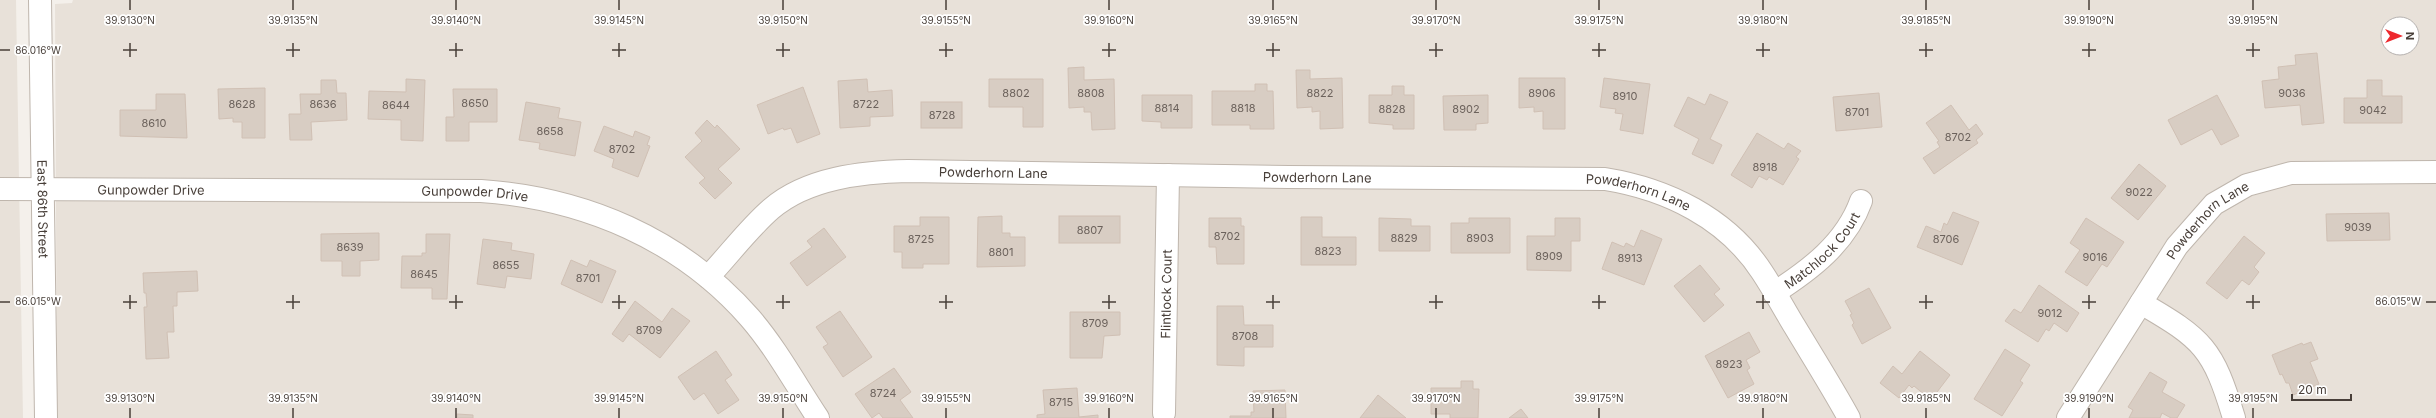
<svg xmlns="http://www.w3.org/2000/svg" width="2436" height="418" font-family="Inter,sans-serif">
<style>
.residential{fill:#e8e1d9;fill-rule:evenodd}
.building{fill:#d8cdc3;stroke:#d0c0b4}
.lines{fill:none;stroke-linecap:round;stroke-linejoin:round}
.minor-casing{stroke:#bfb6ad;stroke-width:24}
.minor{stroke:#fff;stroke-width:22}
.ticks{fill:none;stroke:#483f39;stroke-width:1.5}
.labels{text-anchor:middle;stroke-width:3.5;stroke-linejoin:round;paint-order:stroke}
.number-label{font-size:11px;fill:#6c625c}
.street-label{font-size:13px;fill:#483f39;stroke:#fff}
.ticks-label{font-size:10px;text-anchor:middle;fill:#483f39;stroke:#fff;stroke-width:3.5;stroke-linejoin:round;paint-order:stroke}
</style>
<rect width="100%" height="100%" fill="#f4f0eb"/>
<g class="residential">
<path d="M0 0H16L23 418H0Z"/>
<path d="M73 0H2436V418H57L55 4 72 3ZM2388 24H2412V48H2388Z"/>
</g>
<g class="building">
<path d="M2317 53 2324 123 2302 125 2300 105 2265 108 2262 81 2279 79 2278 67 2296 65 2295 55Z"/>
<path d="M1084 67V80L1114 79 1115 129 1092 130 1091 112H1084V107L1069 108 1068 68Z"/>
<path d="M1296 70H1310V79L1342 78 1343 128 1320 129V111L1312 112V107L1297 108Z"/>
<path d="M1519 78H1565V129H1543V111L1534 112V107L1519 108Z"/>
<path d="M1604 78 1650 84 1643 134 1620 130 1623 114 1615 113 1616 109 1600 107Z"/>
<path d="M406 79 425 80 423 141 401 140V120L368 119 369 91 406 92Z"/>
<path d="M867 79 868 92 892 90 893 116 870 117V126L840 128 838 81Z"/>
<path d="M989 79H1043V127H1023V107H989Z"/>
<path d="M321 80H336L337 93H346L347 120 311 122 312 140H290L289 114H301L300 94H321Z"/>
<path d="M2367 80H2382V96H2402V123H2344V98H2367Z"/>
<path d="M1255 84H1267V91H1273L1274 129H1250V125H1212V91H1255Z"/>
<path d="M1392 86H1404V95H1414V129H1393V125L1369 123V95H1392Z"/>
<path d="M803 87 820 134 797 143 791 128 784 130 783 128 768 134 757 105Z"/>
<path d="M265 88V138H242V122H233V118L219 119 218 89Z"/>
<path d="M453 89H497V122H469V141H446V117H454Z"/>
<path d="M1879 93 1882 127 1836 131 1833 97Z"/>
<path d="M156 94H185L187 138 120 136V110H156Z"/>
<path d="M1710 94 1728 102 1710 139 1722 145 1713 164 1692 154 1699 139 1674 126 1688 97 1705 105Z"/>
<path d="M1142 95H1192V128H1161V122L1142 121Z"/>
<path d="M1488 95V123L1476 124V130H1444L1443 96Z"/>
<path d="M2217 95 2239 136 2221 145 2212 129 2181 145 2168 120Z"/>
<path d="M526 102 560 108 558 118 581 122 575 156 539 149 540 143 519 140Z"/>
<rect x="921" y="102" width="41" height="26"/>
<path d="M1951 105 1969 130 1976 124 1983 134 1976 140 1978 143 1934 174 1923 158 1940 147 1937 142 1939 141 1926 123Z"/>
<path d="M707 120 715 128 717 125 740 149 718 169 732 183 715 199 699 183 705 178 685 157 702 141 695 133Z"/>
<path d="M604 126 633 137 635 131 650 137 647 145 650 146 638 177 612 167 614 159 594 151Z"/>
<path d="M1757 133 1784 149 1788 143 1801 151 1796 157 1799 159 1783 185 1769 177 1767 180 1759 176 1752 188 1731 175Z"/>
<path d="M2139 164 2166 186 2138 220 2111 198Z"/>
<path d="M1953 212 1979 222 1962 265 1917 247 1926 226 1941 232 1944 223 1947 225Z"/>
<path d="M2389 213 2390 240 2327 241 2326 214Z"/>
<path d="M1002 216V233H1010V237H1025V266L977 267 978 217Z"/>
<rect x="1059" y="216" width="61" height="27"/>
<path d="M920 217H949V264H923V268H902V252H894V226H920Z"/>
<path d="M1301 217H1322V237H1356V265H1301Z"/>
<path d="M1209 218H1241V226H1244V264H1217L1216 247H1209Z"/>
<path d="M1379 218 1411 219V226H1430V251H1379Z"/>
<path d="M1469 218H1510V253H1451V223H1469Z"/>
<path d="M1555 218H1580V241H1571V271L1527 270V236H1555Z"/>
<path d="M2086 218 2124 242 2107 267 2102 264 2087 286 2065 272 2080 250 2070 243Z"/>
<path d="M824 228 846 257 807 286 790 263 812 247 807 241Z"/>
<path d="M1641 230 1662 239 1644 285 1602 269 1612 242 1624 247 1626 243 1634 247Z"/>
<path d="M379 233V260L360 261V276H342V261H321V234Z"/>
<path d="M426 234H450L447 299H432V288H401L402 256H422V253H426Z"/>
<path d="M2244 236 2265 253 2254 267 2259 272 2249 285 2242 280 2227 299 2206 283Z"/>
<path d="M483 239 512 243 511 250 534 254 531 279 507 276 505 288 477 284Z"/>
<path d="M571 260 587 267 590 260 616 271 602 303 561 284Z"/>
<path d="M1700 265 1720 289 1714 294 1724 305 1704 322 1674 286Z"/>
<path d="M197 271 198 291 177 292V306H173L174 332H167L169 358 146 359 144 307H147L146 293H144L143 273Z"/>
<path d="M2039 285 2079 313 2067 332 2054 323 2049 331 2046 329 2038 342 2005 321 2014 309 2021 313Z"/>
<path d="M1869 288 1891 328 1862 344 1852 325 1854 323 1850 315 1852 314 1845 301Z"/>
<path d="M635 301 662 322 672 308 690 321 660 358 629 334 623 342 612 334Z"/>
<path d="M1217 306H1243L1244 325H1273V347H1244V366L1217 365Z"/>
<path d="M840 311 872 357 843 377 823 347 828 344 816 327Z"/>
<path d="M1070 312H1120V335L1104 336 1102 358H1070Z"/>
<path d="M1749 332 1760 352 1746 360 1750 368 1747 370 1754 384 1728 398 1705 356Z"/>
<path d="M2311 342 2318 359 2310 362 2319 384 2293 395 2289 383H2286L2282 374 2280 375 2272 355 2302 343 2303 345Z"/>
<path d="M2005 349 2030 365 2020 381 2023 383 2002 416 1974 399Z"/>
<path d="M716 351 732 375 725 380 739 400 718 414 704 393 694 400 678 377Z"/>
<path d="M1920 351 1950 375 1931 400 1914 386 1912 388 1909 385 1899 398 1880 383 1893 366 1902 374Z"/>
<path d="M894 368 911 392 900 400 913 418H883L879 413 872 418 855 394Z"/>
<path d="M2150 372 2167 382 2162 392 2185 405 2177 418H2171L2162 413 2160 418H2129L2133 410 2128 407Z"/>
<path d="M1461 381H1473V389H1479L1478 418H1450V414H1431V388H1461Z"/>
<path d="M1077 388 1079 417 1098 415V418H1037V415L1045 414 1043 390Z"/>
<path d="M1285 390 1286 418H1230V416H1251V412H1254L1253 391Z"/>
<path d="M1378 395 1406 418H1360Z"/>
<path d="M1521 409 1528 418H1509Z"/>
<path d="M457 414 473 415V418H457Z"/>
</g>
<g class="lines">
<g class="minor-casing">
<g id="minor">
<path id="s1" d="M40 0 46 418"/>
<path id="s2" d="M0 189 481 191C584 198 681 239 750 318 776 348 796 385 818 418"/>
<path id="s3" d="M708 277C729 255 748 229 771 209 807 178 862 172 908 171L1289 177 1605 179C1667 189 1727 218 1762 272 1774 290 1784 309 1795 327 1813 357 1832 387 1849 418"/>
<path id="s4" d="M1774 293C1810 270 1846 243 1861 201"/>
<path d="M2141 303C2203 339 2213 348 2234 418"/>
<path id="s5" d="M1164 413 1168 175"/>
<path id="s6" d="M2068 418 2177 246 2214 204 2247 185 2291 173 2436 172"/>
</g>
</g>
<use href="#minor" class="minor"/>
</g>
<path class="ticks" d="M130 0V10M293 0V10M456 0V10M619 0V10M783 0V10M946 0V10M1109 0V10M1273 0V10M1436 0V10M1599 0V10M1763 0V10M1926 0V10M2089 0V10M2253 0V10M130 43V57M293 43V57M456 43V57M619 43V57M783 43V57M946 43V57M1109 43V57M1273 43V57M1436 43V57M1599 43V57M1763 43V57M1926 43V57M2089 43V57M2253 43V57M0 50H10M123 50H137M286 50H300M449 50H463M612 50H626M776 50H790M939 50H953M1102 50H1116M1266 50H1280M1429 50H1443M1592 50H1606M1756 50H1770M1919 50H1933M2082 50H2096M2246 50H2260M130 295V309M293 295V309M456 295V309M619 295V309M783 295V309M946 295V309M1109 295V309M1273 295V309M1436 295V309M1599 295V309M1763 295V309M1926 295V309M2089 295V309M2253 295V309M0 302H10M123 302H137M286 302H300M449 302H463M612 302H626M776 302H790M939 302H953M1102 302H1116M1266 302H1280M1429 302H1443M1592 302H1606M1756 302H1770M1919 302H1933M2082 302H2096M2246 302H2260M2426 302H2436M130 408V418M293 408V418M456 408V418M619 408V418M783 408V418M946 408V418M1109 408V418M1273 408V418M1436 408V418M1599 408V418M1763 408V418M1926 408V418M2089 408V418M2253 408V418"/>
<g class="labels">
<g class="number-label">
<text x="1016" y="97">8802</text>
<text x="1091" y="97">8808</text>
<text x="1320" y="97">8822</text>
<text x="1542" y="97">8906</text>
<text x="2292" y="97">9036</text>
<text x="1625" y="100">8910</text>
<text x="475" y="107">8650</text>
<text x="242" y="108">8628</text>
<text x="323" y="108">8636</text>
<text x="866" y="108">8722</text>
<text x="396" y="109">8644</text>
<text x="1167" y="112">8814</text>
<text x="1243" y="112">8818</text>
<text x="1392" y="113">8828</text>
<text x="1466" y="113">8902</text>
<text x="2373" y="114">9042</text>
<text x="1857" y="116">8701</text>
<text x="942" y="119">8728</text>
<text x="154" y="127">8610</text>
<text x="550" y="135">8658</text>
<text x="1958" y="141">8702</text>
<text x="622" y="153">8702</text>
<text x="1765" y="171">8918</text>
<text x="2139" y="196">9022</text>
<text x="2358" y="231">9039</text>
<text x="1090" y="234">8807</text>
<text x="1227" y="240">8702</text>
<text x="1404" y="242">8829</text>
<text x="1480" y="242">8903</text>
<text x="921" y="243">8725</text>
<text x="1946" y="243">8706</text>
<text x="350" y="251">8639</text>
<text x="1328" y="255">8823</text>
<text x="1001" y="256">8801</text>
<text x="1549" y="260">8909</text>
<text x="2095" y="261">9016</text>
<text x="1630" y="262">8913</text>
<text x="506" y="269">8655</text>
<text x="424" y="278">8645</text>
<text x="588" y="282">8701</text>
<text x="2050" y="317">9012</text>
<text x="1095" y="327">8709</text>
<text x="649" y="334">8709</text>
<text x="1245" y="340">8708</text>
<text x="1729" y="368">8923</text>
<text x="883" y="397">8724</text>
<text x="1061" y="406">8715</text>
</g>
<g class="street-label">
<text dy="5" stroke="none"><textPath href="#s3" startOffset="323">Powderhorn Lane</textPath></text>
<text dy="5" stroke="none"><textPath href="#s3" startOffset="647">Powderhorn Lane</textPath></text>
<text dy="5" stroke="none"><textPath href="#s2" startOffset="151">Gunpowder Drive</textPath></text>
<text dy="5" stroke="none"><textPath href="#s2" startOffset="475">Gunpowder Drive</textPath></text>
<text dy="5" stroke="none"><textPath href="#s3" startOffset="970">Powderhorn Lane</textPath></text>
<text dy="5" stroke="none"><textPath href="#s1" startOffset="209">East 86th Street</textPath></text>
<text dy="5" stroke="none"><textPath href="#s6" startOffset="244">Powderhorn Lane</textPath></text>
<text dy="5" stroke="none"><textPath href="#s4" startOffset="65">Matchlock Court</textPath></text>
<text dy="5" stroke="none"><textPath href="#s5" startOffset="119">Flintlock Court</textPath></text>
</g>
</g>
<g class="ticks-label">
<text x="130" y="24">39.9130°N</text>
<text x="293" y="24">39.9135°N</text>
<text x="456" y="24">39.9140°N</text>
<text x="619" y="24">39.9145°N</text>
<text x="783" y="24">39.9150°N</text>
<text x="946" y="24">39.9155°N</text>
<text x="1109" y="24">39.9160°N</text>
<text x="1273" y="24">39.9165°N</text>
<text x="1436" y="24">39.9170°N</text>
<text x="1599" y="24">39.9175°N</text>
<text x="1763" y="24">39.9180°N</text>
<text x="1926" y="24">39.9185°N</text>
<text x="2089" y="24">39.9190°N</text>
<text x="2253" y="24">39.9195°N</text>
<text x="38" y="54">86.016°W</text>
<text x="2398" y="305">86.015°W</text>
<text x="38" y="305">86.015°W</text>
<text x="130" y="402">39.9130°N</text>
<text x="293" y="402">39.9135°N</text>
<text x="456" y="402">39.9140°N</text>
<text x="619" y="402">39.9145°N</text>
<text x="783" y="402">39.9150°N</text>
<text x="946" y="402">39.9155°N</text>
<text x="1109" y="402">39.9160°N</text>
<text x="1273" y="402">39.9165°N</text>
<text x="1436" y="402">39.9170°N</text>
<text x="1599" y="402">39.9175°N</text>
<text x="1763" y="402">39.9180°N</text>
<text x="1926" y="402">39.9185°N</text>
<text x="2089" y="402">39.9190°N</text>
<text x="2253" y="402">39.9195°N</text>
</g>
<g transform="translate(2400 36) rotate(90)"><circle r="19" fill="#ffffff" stroke="#b6b2b0"/>
<path d="M0-3L7 15L0 10L-7 15Z" fill="#ee282d"/>
<text y="-6" font-size="11" font-weight="bold" text-anchor="middle" fill="#483f39">N</text>
</g>
<path d="M2292 394v6h59v-6" fill="none" stroke="#483f39" stroke-width="2"/>
<text x="2298" y="394" font-size="12" fill="#483f39" stroke="#ffffff" stroke-width="3" paint-order="stroke">20 m</text>
</svg>
